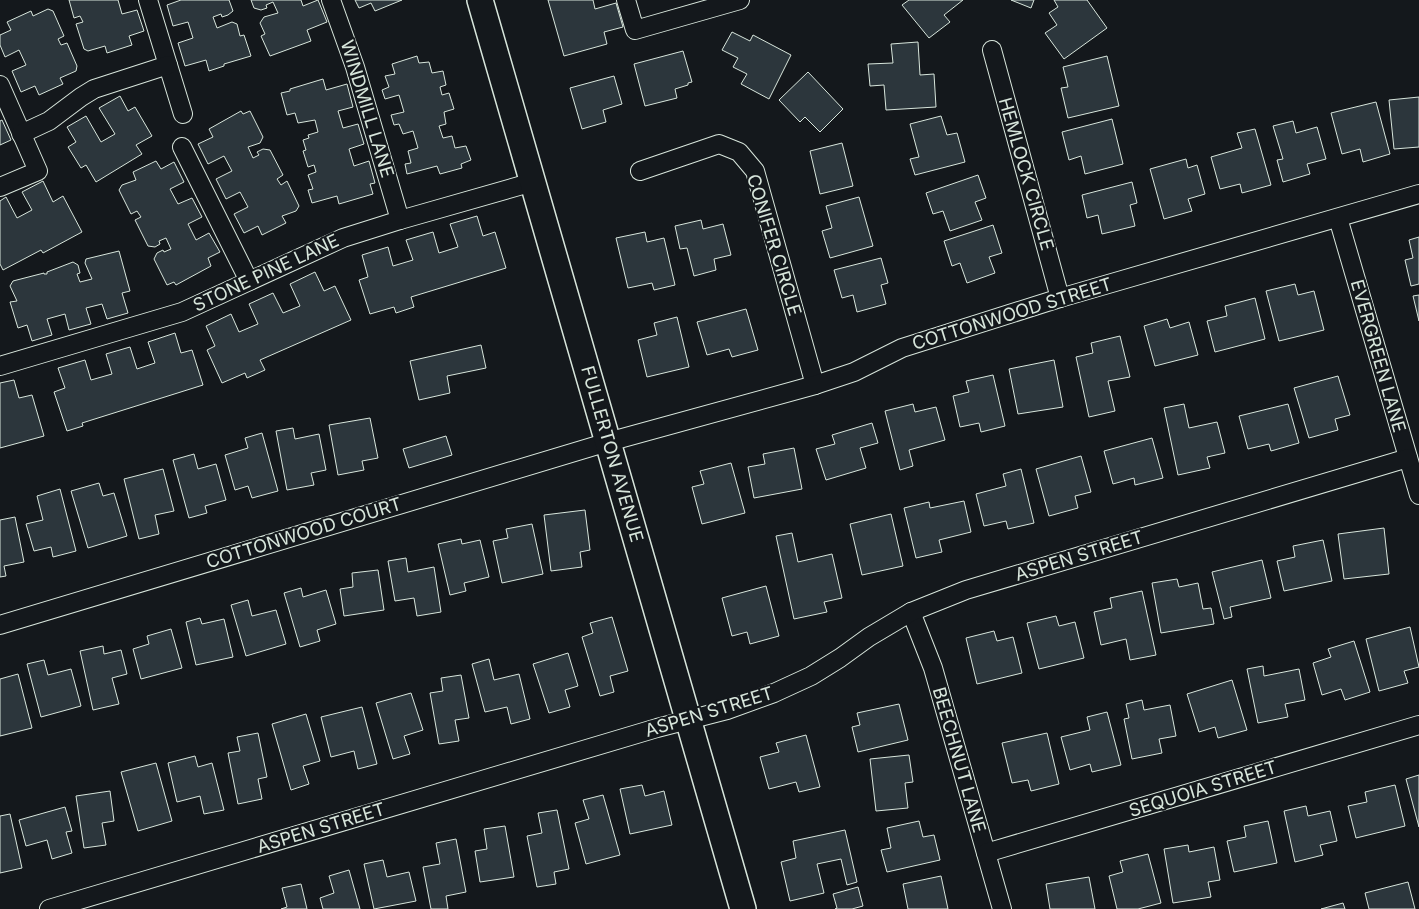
<svg xmlns="http://www.w3.org/2000/svg" width="1419" height="909" font-family="Inter,sans-serif">
<style>
.building{fill:#2c363c;stroke:#d8e6dc}
.lines{fill:none;stroke-linecap:round;stroke-linejoin:round}
.street-casing{stroke:#d8e6dc;stroke-width:20}
.secondary-casing{stroke:#d8e6dc;stroke-width:28}
.street{stroke:#14181c;stroke-width:18}
.secondary{stroke:#14181c;stroke-width:25}
.labels{text-anchor:middle;stroke-width:4;stroke-linejoin:round;paint-order:stroke}
.street-label{font-size:18px;fill:#d8e6dc;stroke:#14181c}
</style>
<rect width="100%" height="100%" fill="#14181c"/>
<g class="building">
<path d="M69 0H118L122 14 137 10 144 31 129 36 132 45 107 53 105 46 88 51 84 49 76 24 83 22 80 16 74 18Z"/>
<path d="M181 0H229L233 11 228 15 222 17 221 14 213 17 217 28 232 22 237 24 240 36 244 35 251 56 224 64V66L209 71 206 60 185 66 178 43 193 38 188 22 173 26 167 5Z"/>
<path d="M251 0H301L303 6 318 0 327 22 307 30 311 41 270 56 261 36 265 34 260 23 264 17 278 13 273 2 266 5 267 8 261 10 254 8Z"/>
<path d="M355 0H402L375 11 371 3 359 8Z"/>
<path d="M548 0H593L595 9 616 3 623 27 604 32 607 44 564 56Z"/>
<path d="M909 0H963L944 15 950 22 929 38 902 5Z"/>
<path d="M1011 0H1034L1031 8Z"/>
<path d="M1054 0H1087L1107 28 1064 59 1045 33 1057 25 1049 13 1058 7Z"/>
<path d="M48 9 53 11 64 36 58 39 61 45 67 43 77 66 76 71 60 78 63 84 39 95 35 86 21 92 12 71 26 65 19 50 5 57 0 45V35L11 30 7 22 31 11 33 16Z"/>
<path d="M732 32 750 41 753 35 791 55 769 99 741 84 747 74 733 67 738 58 722 50Z"/>
<path d="M918 42 920 75 934 74 936 107 886 110 884 85 870 86 868 64 893 63 891 44Z"/>
<path d="M683 51 692 82 688 83V85L675 89 677 98 645 106 634 64Z"/>
<path d="M417 56 419 63 429 62 432 73 443 71 446 85 440 87 442 95 449 93 454 109 444 112 446 124 439 126 443 138 452 136 455 148 466 146 471 160 461 164 462 168 440 174 437 166 407 174 405 164 411 163 408 151 418 148 413 131 403 134 399 124 394 125 391 115 404 112 399 95 385 99 382 90 389 87 385 76 395 74 392 64Z"/>
<path d="M1107 56 1119 106 1068 118 1061 88 1068 87 1063 67Z"/>
<path d="M808 72 843 109 820 132 805 117 800 122 779 100Z"/>
<path d="M614 76 622 104 603 110 606 122 582 129 570 88Z"/>
<path d="M323 79 326 90 347 84 353 107 338 111 343 128 358 124 364 144 349 149 354 166 369 161 375 183 370 184 373 194 339 204 337 196 312 203 308 190 313 189 308 175 316 172 314 165 308 167 303 151 306 150 303 140 309 138 308 135 318 132 315 120 298 123 295 113 287 115 281 93 290 91V89Z"/>
<path d="M120 96 128 111 135 107 152 136 136 145 142 154 96 182 86 165 81 168 68 147 76 142 67 127 86 116 101 142 115 134 99 108Z"/>
<path d="M1419 97V147L1394 149 1389 100Z"/>
<path d="M1376 102 1390 154 1363 162 1360 149 1342 154 1331 113Z"/>
<path d="M241 111 243 114 250 111 263 137 260 143 248 147 253 158 259 155 257 152 263 149 270 150 283 175 277 179 281 185 287 181 299 206 296 211 282 216 286 223 262 235 258 226 244 233 234 214 248 207 240 192 226 199 216 179 232 171 224 156 208 164 198 144 213 137 209 129Z"/>
<path d="M941 116 947 135 957 133 965 162 915 175 910 159 919 157 910 124Z"/>
<path d="M1112 119 1123 164 1085 174 1081 156 1069 160 1062 132Z"/>
<path d="M2 120 11 140 0 145V121Z"/>
<path d="M1293 121 1296 133 1317 127 1326 159 1307 164 1310 174 1283 182 1277 160 1283 159 1273 126Z"/>
<path d="M1255 129 1271 185 1242 193 1240 184 1220 189 1211 157 1242 148 1237 133Z"/>
<path d="M842 143 853 186 820 194 810 151Z"/>
<path d="M1186 159 1188 168 1197 165 1205 194 1188 199 1192 211 1164 219 1150 169Z"/>
<path d="M156 161 161 169 174 162 184 182 170 189 178 204 192 198 202 217 188 224 196 240 209 233 220 252 208 258 211 266 176 285 174 282 167 285 154 259 157 253 163 250 164 252 171 249 166 238 159 241 160 244 155 247 148 246 135 220 141 217 137 211 131 214 119 190 122 185 136 180 133 172Z"/>
<path d="M978 175 986 198 975 202 982 220 950 231 943 211 933 214 926 193Z"/>
<path d="M43 181 53 202 63 196 82 232 43 253 41 250 3 270 0 264V201L6 197 17 218 32 210 22 192Z"/>
<path d="M1132 182 1137 203 1130 205 1135 226 1102 234 1098 215 1087 218 1082 195Z"/>
<path d="M859 197 873 246 830 258 822 231 832 228 826 206Z"/>
<path d="M477 216 483 236 495 232 506 268 411 297 414 307 396 313 394 307 370 314 359 280 368 277 362 255 388 247 393 266 413 260 406 240 433 232 439 253 458 247 450 224Z"/>
<path d="M701 220 703 229 723 224 731 255 714 259 716 270 694 276 687 248 680 249 675 226Z"/>
<path d="M993 225 1002 253 989 257 995 273 967 283 960 263 952 266 944 241Z"/>
<path d="M645 232 647 242 664 238 675 285 654 290 652 283 628 288 616 238Z"/>
<path d="M1419 237V284L1411 286 1405 260 1413 258 1409 240Z"/>
<path d="M119 251 130 291 122 293 128 313 107 319 102 304 86 308 91 324 69 330 65 314 47 319 52 335 32 341 27 325 18 328 10 302 17 301 10 286 13 281 44 273V274H47V272L73 262 78 265 80 273 77 274 80 282 92 279 85 263 86 259Z"/>
<path d="M881 258 888 283 881 285 886 304 857 312 853 295 842 298 834 270Z"/>
<path d="M315 272 324 291 335 286 351 320 260 360 265 370 247 378 245 373 222 383 207 350 215 346 206 326 231 314 239 332 258 324 249 304 273 293 283 313 300 306 290 284Z"/>
<path d="M1295 284 1298 295 1314 291 1324 330 1279 341 1266 291Z"/>
<path d="M1419 295V321L1413 296Z"/>
<path d="M1255 298 1265 339 1215 352 1207 321 1227 316 1225 306Z"/>
<path d="M746 309 758 350 732 357 729 349 707 355 697 322Z"/>
<path d="M677 317 689 367 647 377 638 340 657 335 654 323Z"/>
<path d="M1167 319 1170 328 1189 322 1198 355 1155 366 1144 326Z"/>
<path d="M175 333 181 353 192 350 203 385 82 423 83 426 67 431 54 392 65 388 58 368 85 360 91 380 112 374 106 354 130 347 137 369 155 363 148 342Z"/>
<path d="M1120 336 1130 377 1108 381 1115 411 1089 417 1076 357 1093 353 1091 343Z"/>
<path d="M481 345 486 368 447 376 450 393 419 400 410 361Z"/>
<path d="M1054 360 1063 407 1018 414 1009 369Z"/>
<path d="M993 375 1005 426 981 432 979 423 960 427 953 396 969 392 966 381Z"/>
<path d="M1338 376 1350 415 1335 419 1338 430 1309 438 1294 388Z"/>
<path d="M14 380 19 398 32 395 44 436 0 448V383Z"/>
<path d="M913 404 915 412 936 407 945 440 909 450 913 466 900 470 885 411Z"/>
<path d="M1184 404 1189 428 1217 422 1225 453 1207 457 1210 468 1178 475 1164 408Z"/>
<path d="M1288 404 1299 443 1271 451 1269 444 1248 449 1239 416Z"/>
<path d="M370 418 378 458 362 461 364 470 338 475 329 425Z"/>
<path d="M872 423 878 443 860 448 866 468 826 480 816 449 835 444 832 435Z"/>
<path d="M293 428 295 439 319 434 326 470 311 473 314 485 287 490 276 431Z"/>
<path d="M262 433 278 491 252 498 248 486 235 490 225 455 248 448 245 438Z"/>
<path d="M446 436 452 455 409 468 403 449Z"/>
<path d="M1152 438 1163 478 1135 485 1134 478 1113 484 1104 451Z"/>
<path d="M794 448 802 489 754 498 748 467 765 464 763 454Z"/>
<path d="M194 454 198 469 216 464 226 500 205 506 207 513 189 518 173 460Z"/>
<path d="M1081 456 1091 492 1075 496 1078 508 1049 516 1036 469Z"/>
<path d="M731 463 745 513 702 524 692 487 704 484 700 471Z"/>
<path d="M163 469 174 511 155 515 159 534 139 539 124 479Z"/>
<path d="M1021 469 1034 523 1008 529 1006 521 984 526 976 494 1006 486 1003 474Z"/>
<path d="M99 483 103 496 114 493 127 536 88 548 71 491Z"/>
<path d="M60 489 76 551 53 557 51 547 34 551 26 524 43 520 37 496Z"/>
<path d="M964 501 971 532 939 540 942 552 916 558 904 508 929 502 930 508Z"/>
<path d="M585 510 590 550 580 552 582 567 551 571 544 515Z"/>
<path d="M891 514 903 566 862 575 850 524Z"/>
<path d="M15 517 24 562 4 566 6 576 0 577V520Z"/>
<path d="M532 524 543 574 502 583 493 541 508 538 506 529Z"/>
<path d="M1384 528 1389 574 1344 579 1338 534Z"/>
<path d="M792 533 798 562 832 554 842 598 824 602 827 612 794 619 776 536Z"/>
<path d="M461 539 462 544 480 540 489 577 464 583 466 591 450 595 438 544Z"/>
<path d="M1323 540 1332 581 1284 591 1277 561 1295 557 1293 546Z"/>
<path d="M406 558 408 572 434 567 441 612 417 616 414 598 395 601 388 561Z"/>
<path d="M1262 560 1271 598 1230 607 1232 617 1224 619 1212 572Z"/>
<path d="M378 570 384 610 344 616 340 589 353 587 352 573Z"/>
<path d="M1177 579 1179 587 1198 583 1203 609 1211 608 1214 624 1161 633 1152 583Z"/>
<path d="M766 586 779 636 750 644 747 632 732 636 722 598Z"/>
<path d="M301 588 303 597 326 590 336 624 317 630 320 641 300 647 284 593Z"/>
<path d="M1142 591 1156 655 1130 660 1126 639 1101 645 1094 612 1112 608 1110 598Z"/>
<path d="M248 600 252 616 276 610 286 644 246 656 231 605Z"/>
<path d="M1056 616 1059 626 1075 622 1084 658 1039 669 1027 623Z"/>
<path d="M612 617 628 671 610 676 614 692 600 696 582 637 593 633 590 623Z"/>
<path d="M200 618 202 624 224 619 233 657 196 665 186 622Z"/>
<path d="M1410 627 1419 667 1404 671 1408 683 1379 691 1366 639Z"/>
<path d="M171 629 182 668 141 679 133 649 149 644 147 636Z"/>
<path d="M994 631 997 641 1013 637 1022 673 977 684 966 638Z"/>
<path d="M1354 641 1370 692 1345 700 1341 689 1322 695 1313 663 1331 657 1328 649Z"/>
<path d="M103 646 104 654 121 650 127 674 112 678 119 704 93 710 80 651Z"/>
<path d="M568 653 578 686 565 690 570 707 549 713 533 664Z"/>
<path d="M489 659 494 680 519 674 530 719 511 724 507 707 485 712 472 664Z"/>
<path d="M44 660 48 675 71 669 81 706 41 717 27 664Z"/>
<path d="M1263 666 1264 676 1299 669 1305 700 1285 704 1288 717 1258 723 1247 669Z"/>
<path d="M18 674 32 728 0 736V679Z"/>
<path d="M461 675 469 718 455 720 459 741 439 744 430 693 443 691 441 678Z"/>
<path d="M1232 680 1247 730 1218 738 1215 727 1199 732 1187 694Z"/>
<path d="M411 693 423 730 404 736 410 754 393 759 376 703Z"/>
<path d="M1142 700 1144 710 1170 705 1176 736 1159 739 1162 753 1132 759 1124 719 1129 718 1126 704Z"/>
<path d="M899 704 908 740 858 752 852 727 860 725 857 713Z"/>
<path d="M362 707 377 764 358 769 354 751 331 757 321 717Z"/>
<path d="M1107 712 1121 765 1092 772 1090 764 1070 770 1061 737 1090 730 1087 717Z"/>
<path d="M306 714 320 761 303 766 309 784 291 790 272 724Z"/>
<path d="M258 733 267 777 258 779 262 799 238 804 228 753 240 751 237 737Z"/>
<path d="M1047 733 1059 784 1031 791 1028 780 1012 783 1002 743Z"/>
<path d="M806 735 820 787 799 792 796 782 769 789 760 757 779 752 776 743Z"/>
<path d="M909 755 913 782 905 783 908 808 876 811 870 759Z"/>
<path d="M195 756 198 767 212 763 224 810 204 814 200 796 177 802 168 763Z"/>
<path d="M156 763 172 821 138 831 121 772Z"/>
<path d="M1419 775V827L1406 779Z"/>
<path d="M642 785 645 796 664 791 672 825 630 834 620 789Z"/>
<path d="M1395 785 1405 826 1356 838 1348 806 1367 802 1365 792Z"/>
<path d="M110 791 114 821 102 823 106 845 84 848 76 796Z"/>
<path d="M603 795 620 855 586 864 575 823 589 819 583 800Z"/>
<path d="M1306 806 1308 816 1330 811 1337 841 1320 845 1323 855 1295 862 1284 811Z"/>
<path d="M65 807 72 831 66 832 72 853 52 859 47 840 26 846 19 820Z"/>
<path d="M557 810 569 869 554 872 556 884 537 887 527 836 542 833 538 813Z"/>
<path d="M10 814 22 868 0 873V816Z"/>
<path d="M919 821 923 837 934 835 940 860 887 872 881 850 891 848 887 828Z"/>
<path d="M1268 821 1277 863 1234 872 1227 841 1246 837 1244 826Z"/>
<path d="M505 826 514 877 480 882 475 851 487 849 484 829Z"/>
<path d="M845 830 857 882 847 885 841 859 817 864 824 893 790 901 781 862 796 858 793 841Z"/>
<path d="M456 839 466 892 446 896 448 909H431L423 867 440 864 436 843Z"/>
<path d="M1188 845 1189 852 1214 847 1220 880 1208 882 1211 897 1173 903 1164 849Z"/>
<path d="M1148 854 1161 903 1138 909H1117L1109 876 1123 872 1120 861Z"/>
<path d="M383 860 387 877 409 872 416 901 374 909 364 864Z"/>
<path d="M349 870 360 909H323L320 898 334 893 329 876Z"/>
<path d="M941 876 948 909H908L903 884Z"/>
<path d="M1089 877 1095 909H1050L1046 884Z"/>
<path d="M1408 882 1415 909H1369L1365 893Z"/>
<path d="M301 884 307 909H281L287 907 282 888Z"/>
<path d="M858 887 863 906 852 909H835L837 908 833 894Z"/>
<path d="M1343 903 1345 909H1321Z"/>
</g>
<g class="lines">
<g class="street-casing">
<g id="street">
<path d="M148 0 183 114"/>
<path d="M331 0 355 67 400 220"/>
<path d="M626 0 635 30 740 0"/>
<path d="M992 50 1060 298"/>
<path d="M0 85 38 171 0 187"/>
<path d="M21 134 49 121 81 97 94 89 168 65"/>
<path d="M182 147 249 281"/>
<path d="M640 171 719 144 739 152 755 171 815 385"/>
<path d="M1338 218 1419 495"/>
<path d="M0 366 182 312 343 238 400 220 533 182"/>
<path d="M911 612 933 668 1002 909"/>
<path d="M0 625 608 442 815 385 854 372 902 348 1060 298 1419 194"/>
<path d="M986 853 1419 725"/>
<path d="M49 909 657 728 727 710 774 693 811 676 840 658 869 637 911 612 966 590 1408 458"/>
</g>
</g>
<g class="secondary-casing">
<path id="secondary" d="M480 0 743 909"/>
</g>
<use href="#street" class="street"/>
<use href="#secondary" class="secondary"/>
</g>
<g class="labels">
<g class="street-label">
<text transform="translate(367 109) rotate(73)" y="6">WINDMILL LANE</text>
<text transform="translate(1026 174) rotate(74)" y="6">HEMLOCK CIRCLE</text>
<text transform="translate(774 245) rotate(73)" y="6">CONIFER CIRCLE</text>
<text transform="translate(266 273) rotate(-25)" y="6">STONE PINE LANE</text>
<text transform="translate(1012 314) rotate(-17)" y="6">COTTONWOOD STREET</text>
<text transform="translate(1378 356) rotate(74)" y="6">EVERGREEN LANE</text>
<text transform="translate(612 454) rotate(74)" y="6">FULLERTON AVENUE</text>
<text transform="translate(304 533) rotate(-17)" y="6">COTTONWOOD COURT</text>
<text transform="translate(1079 556) rotate(-17)" y="6">ASPEN STREET</text>
<text transform="translate(709 712) rotate(-17)" y="6">ASPEN STREET</text>
<text transform="translate(959 760) rotate(74)" y="6">BEECHNUT LANE</text>
<text transform="translate(1203 789) rotate(-17)" y="6">SEQUOIA STREET</text>
<text transform="translate(321 828) rotate(-17)" y="6">ASPEN STREET</text>
</g>
</g>
</svg>
